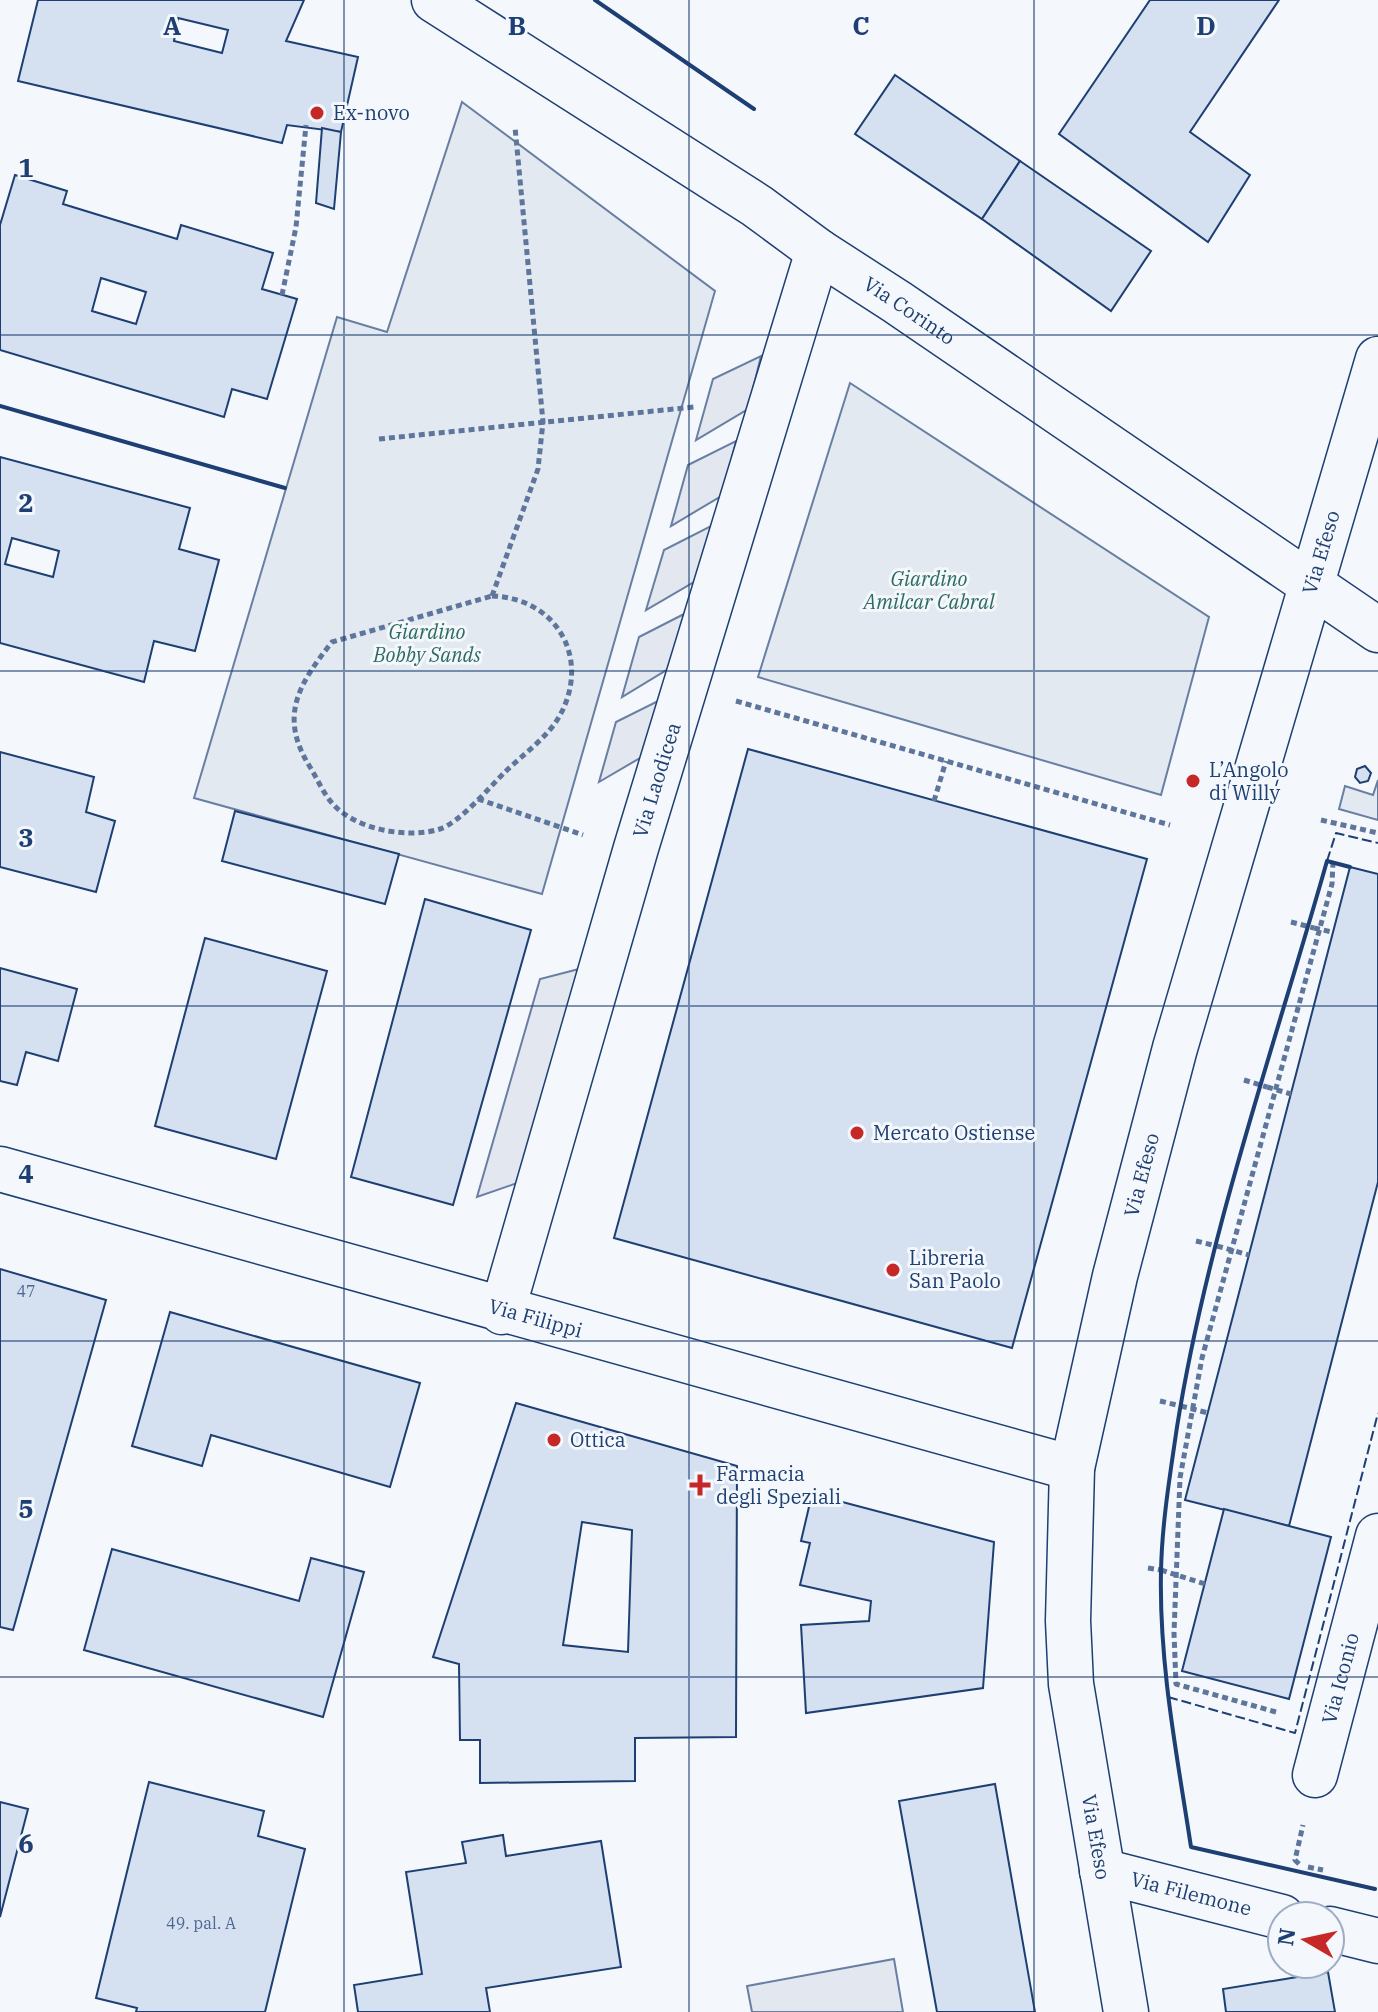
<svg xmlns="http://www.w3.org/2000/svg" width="1378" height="2012" font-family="'IBM Plex Serif',serif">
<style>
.green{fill:#e3e9f0;stroke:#687fa3;stroke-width:2}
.parking{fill:#e3e8f0;stroke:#687fa3;stroke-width:2}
.building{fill:#d5e0f0;stroke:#1d3f73;stroke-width:2;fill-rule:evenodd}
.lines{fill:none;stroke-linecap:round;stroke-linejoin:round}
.minor-casing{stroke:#1d3f73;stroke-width:47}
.path{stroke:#5e769c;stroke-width:5;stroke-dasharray:6 4;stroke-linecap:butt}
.minor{stroke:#f4f7fb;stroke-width:44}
.path-bridge{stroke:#5e769c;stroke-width:5;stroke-dasharray:6 4;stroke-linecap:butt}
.fence{stroke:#1d3f73;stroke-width:2;stroke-dasharray:10 4;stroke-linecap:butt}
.wall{stroke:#1d3f73;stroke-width:4}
.grid{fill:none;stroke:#1d3f73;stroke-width:2;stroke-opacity:0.55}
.poi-dot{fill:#c62828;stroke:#f4f7fb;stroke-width:3}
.labels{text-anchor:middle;stroke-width:6;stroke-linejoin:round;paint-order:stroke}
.number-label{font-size:16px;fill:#4b6792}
.poi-label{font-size:20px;fill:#1d3f73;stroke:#f4f7fb;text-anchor:start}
.street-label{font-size:20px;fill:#1d3f73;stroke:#f4f7fb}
.park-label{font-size:20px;font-style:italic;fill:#2c6c60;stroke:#f4f7fb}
.grid-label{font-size:26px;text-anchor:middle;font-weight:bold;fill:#1d3f73;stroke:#f4f7fb;stroke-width:6;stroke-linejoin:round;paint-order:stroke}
</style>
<rect width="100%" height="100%" fill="#f4f7fb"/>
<g class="green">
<path d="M462 102 715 291 542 894 194 798 337 317 387 332Z"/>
<path d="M850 383 1209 617 1161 795 758 677Z"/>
<path d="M1378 780V820L1339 809 1345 786 1373 795Z"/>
</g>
<g class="parking">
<path d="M761 356 748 409 696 440 713 379Z"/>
<path d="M736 441 723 495 671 526 688 465Z"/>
<path d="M711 526 699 579 646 610 664 550Z"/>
<path d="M686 613 673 666 622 697 639 637Z"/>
<path d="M664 698 652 751 599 782 616 722Z"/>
<path d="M583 968 523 1181 477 1197 540 979Z"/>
<path d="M894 1959 903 2012H752L747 1986Z"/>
</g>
<g class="building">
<path d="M38 0H304L286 41 358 57 341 132 287 125 282 143 18 81ZM178 18 228 30 222 53 174 41Z"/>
<path d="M1150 0H1279L1190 132 1250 175 1208 242 1059 134Z"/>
<path d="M895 75 1020 161 982 219 855 134Z"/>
<path d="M322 128 341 132 334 209 316 203Z"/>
<path d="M1020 161 1151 251 1111 311 982 219Z"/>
<path d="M15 175 67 191 63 204 177 239 181 225 273 253 262 289 297 299 267 399 232 389 224 417 0 350V225ZM101 278 146 292 136 324 92 311Z"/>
<path d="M0 457 190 508 179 549 219 560 195 651 154 641 144 682 0 643ZM12 538 59 551 53 577 5 564Z"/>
<path d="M748 749 1147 859 1012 1348 614 1238Z"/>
<path d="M0 752 94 777 86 812 115 821 96 892 0 867Z"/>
<path d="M1365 766 1371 773 1368 781 1360 783 1355 777 1357 769Z"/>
<path d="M235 811 399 854 385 904 222 861Z"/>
<path d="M1350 867 1378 874V1182L1289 1526 1185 1500Z"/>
<path d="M425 899 531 930 453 1205 351 1177Z"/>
<path d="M205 938 327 971 276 1159 155 1126Z"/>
<path d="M0 968 77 989 58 1061 26 1052 17 1085 0 1081Z"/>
<path d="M0 1269 106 1300 13 1630 0 1627Z"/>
<path d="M170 1312 420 1383 390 1487 211 1435 202 1466 132 1446Z"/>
<path d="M516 1403 737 1466 736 1737 635 1738V1781L480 1783V1740H460L459 1664 433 1657ZM582 1522 632 1530 628 1652 563 1645Z"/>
<path d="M812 1494 994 1542 983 1688 806 1713 801 1625 869 1621 871 1601 800 1585 810 1543 801 1541Z"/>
<path d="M1224 1509 1331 1537 1289 1699 1182 1671Z"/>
<path d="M112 1549 299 1601 311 1558 364 1572 323 1717 84 1650Z"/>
<path d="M149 1782 264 1811 258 1836 305 1849 265 2012H136L137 2008 96 1998Z"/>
<path d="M995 1784 1035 2012H937L899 1801Z"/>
<path d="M0 1802 28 1809 0 1917Z"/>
<path d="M503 1835 506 1856 601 1841 621 1967 486 1988 490 2012H358L354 1985 422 1974 406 1872 466 1863 462 1842Z"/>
<path d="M1328 1972 1335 2012H1226L1223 1989Z"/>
</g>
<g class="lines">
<g class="minor-casing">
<g id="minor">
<path id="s1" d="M434 0 757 206 818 251 897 302 1378 630"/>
<path id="s2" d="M0 1169 1072 1468"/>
<path id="s3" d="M502 1312 636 848 818 251"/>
<path id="s4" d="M1315 1775 1378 1536"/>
<path id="s5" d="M1102 1871 1282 1917"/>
<path d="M1330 1929 1378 1941"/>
<path id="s6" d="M1126 2012 1071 1684 1068 1621 1072 1468 1115 1276 1175 1048 1378 359"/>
</g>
</g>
<g class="path">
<path d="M282 295 296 227 306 125"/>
<path d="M379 439 694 407"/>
<path d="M492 596C557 598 592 659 559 717 547 738 521 756 504 773 489 788 459 823 440 829 408 839 355 830 332 803 323 793 317 778 310 767 278 716 299 684 332 642Z"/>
<path d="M492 596 538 469 543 422 515 127"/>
<path d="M736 701 1170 825"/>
<path d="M478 799 583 835"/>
<path d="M934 801 946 761"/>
<path d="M1321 820 1378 833"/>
<path d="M1291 922 1314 928"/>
<path d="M1244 1080 1267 1087"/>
<path d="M1196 1241 1217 1246"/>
<path d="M1160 1401 1181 1406"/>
<path d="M1148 1568 1161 1570"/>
<path d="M1276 1712 1176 1684 1174 1633 1180 1478 1202 1358 1332 884 1333 862"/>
<path d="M1299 1864 1295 1860 1303 1825"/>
<path d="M1308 1867 1323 1870"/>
</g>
<use href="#minor" class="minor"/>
<g class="path-bridge">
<path d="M1314 928 1332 932"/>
<path d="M1267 1087 1291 1094"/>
<path d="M1217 1246 1249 1255"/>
<path d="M1181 1406 1208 1413"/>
<path d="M1161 1570 1205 1584"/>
</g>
<g class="fence">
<path d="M1327 861 1336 833 1378 843"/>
<path d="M1168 1697 1295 1733 1378 1413"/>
</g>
<g class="wall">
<path d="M595 0 754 109"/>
<path d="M0 406 285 488"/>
<path d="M1350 867 1327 861C1274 1048 1208 1234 1177 1427 1170 1475 1162 1523 1161 1571 1159 1665 1177 1755 1191 1847L1375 1889"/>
</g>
</g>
<path class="grid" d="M344 0V2012M689 0V2012M1034 0V2012M0 335H1378M0 671H1378M0 1006H1378M0 1341H1378M0 1677H1378"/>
<g class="poi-dot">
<circle cx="317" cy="113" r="8"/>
<circle cx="1193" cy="781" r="8"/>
<circle cx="857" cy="1133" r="8"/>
<circle cx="893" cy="1270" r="8"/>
<circle cx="554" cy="1440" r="8"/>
<path d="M696 1473h8v8h8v8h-8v8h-8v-8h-8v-8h8z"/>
</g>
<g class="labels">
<g class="number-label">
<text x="26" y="1297">47</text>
<text x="201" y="1929">49. pal. A</text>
</g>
<g class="poi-label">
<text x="333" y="120">Ex-novo</text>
<text x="1209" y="777">L’Angolo<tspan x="1209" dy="23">di Willy</tspan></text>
<text x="873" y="1140">Mercato Ostiense</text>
<text x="909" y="1265">Libreria<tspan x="909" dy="23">San Paolo</tspan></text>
<text x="570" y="1447">Ottica</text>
<text x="716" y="1481">Farmacia<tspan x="716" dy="23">degli Speziali</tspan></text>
</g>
<g class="street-label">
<text dy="7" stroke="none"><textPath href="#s1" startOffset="568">Via Corinto</textPath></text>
<text dy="7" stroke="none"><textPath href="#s6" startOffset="1498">Via Efeso</textPath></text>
<text dy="7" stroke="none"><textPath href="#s3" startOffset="554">Via Laodicea</textPath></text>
<text dy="7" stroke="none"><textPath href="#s6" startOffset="850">Via Efeso</textPath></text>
<text dy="7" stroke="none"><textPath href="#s2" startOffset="556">Via Filippi</textPath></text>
<text dy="7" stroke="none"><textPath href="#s4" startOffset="100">Via Iconio</textPath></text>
<text transform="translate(1096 1837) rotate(80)" y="7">Via Efeso</text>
<text dy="7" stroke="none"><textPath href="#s5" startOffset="92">Via Filemone</textPath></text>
</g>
<g class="park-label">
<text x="929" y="586">Giardino<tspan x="929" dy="23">Amilcar Cabral</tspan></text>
<text x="427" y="639">Giardino<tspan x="427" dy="23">Bobby Sands</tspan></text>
</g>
</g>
<g class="grid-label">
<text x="172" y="35">A</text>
<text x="517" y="35">B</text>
<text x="861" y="35">C</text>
<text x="1206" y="35">D</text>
<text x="26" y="177">1</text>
<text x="26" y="512">2</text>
<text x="26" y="847">3</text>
<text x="26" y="1183">4</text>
<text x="26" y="1518">5</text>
<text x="26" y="1853">6</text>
</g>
<g transform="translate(1306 1940) rotate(279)"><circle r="38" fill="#f4f7fb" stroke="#9eadc5" stroke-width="2"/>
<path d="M0-6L14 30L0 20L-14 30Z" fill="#c62828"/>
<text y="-12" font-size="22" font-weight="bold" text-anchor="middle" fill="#1d3f73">N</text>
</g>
</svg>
